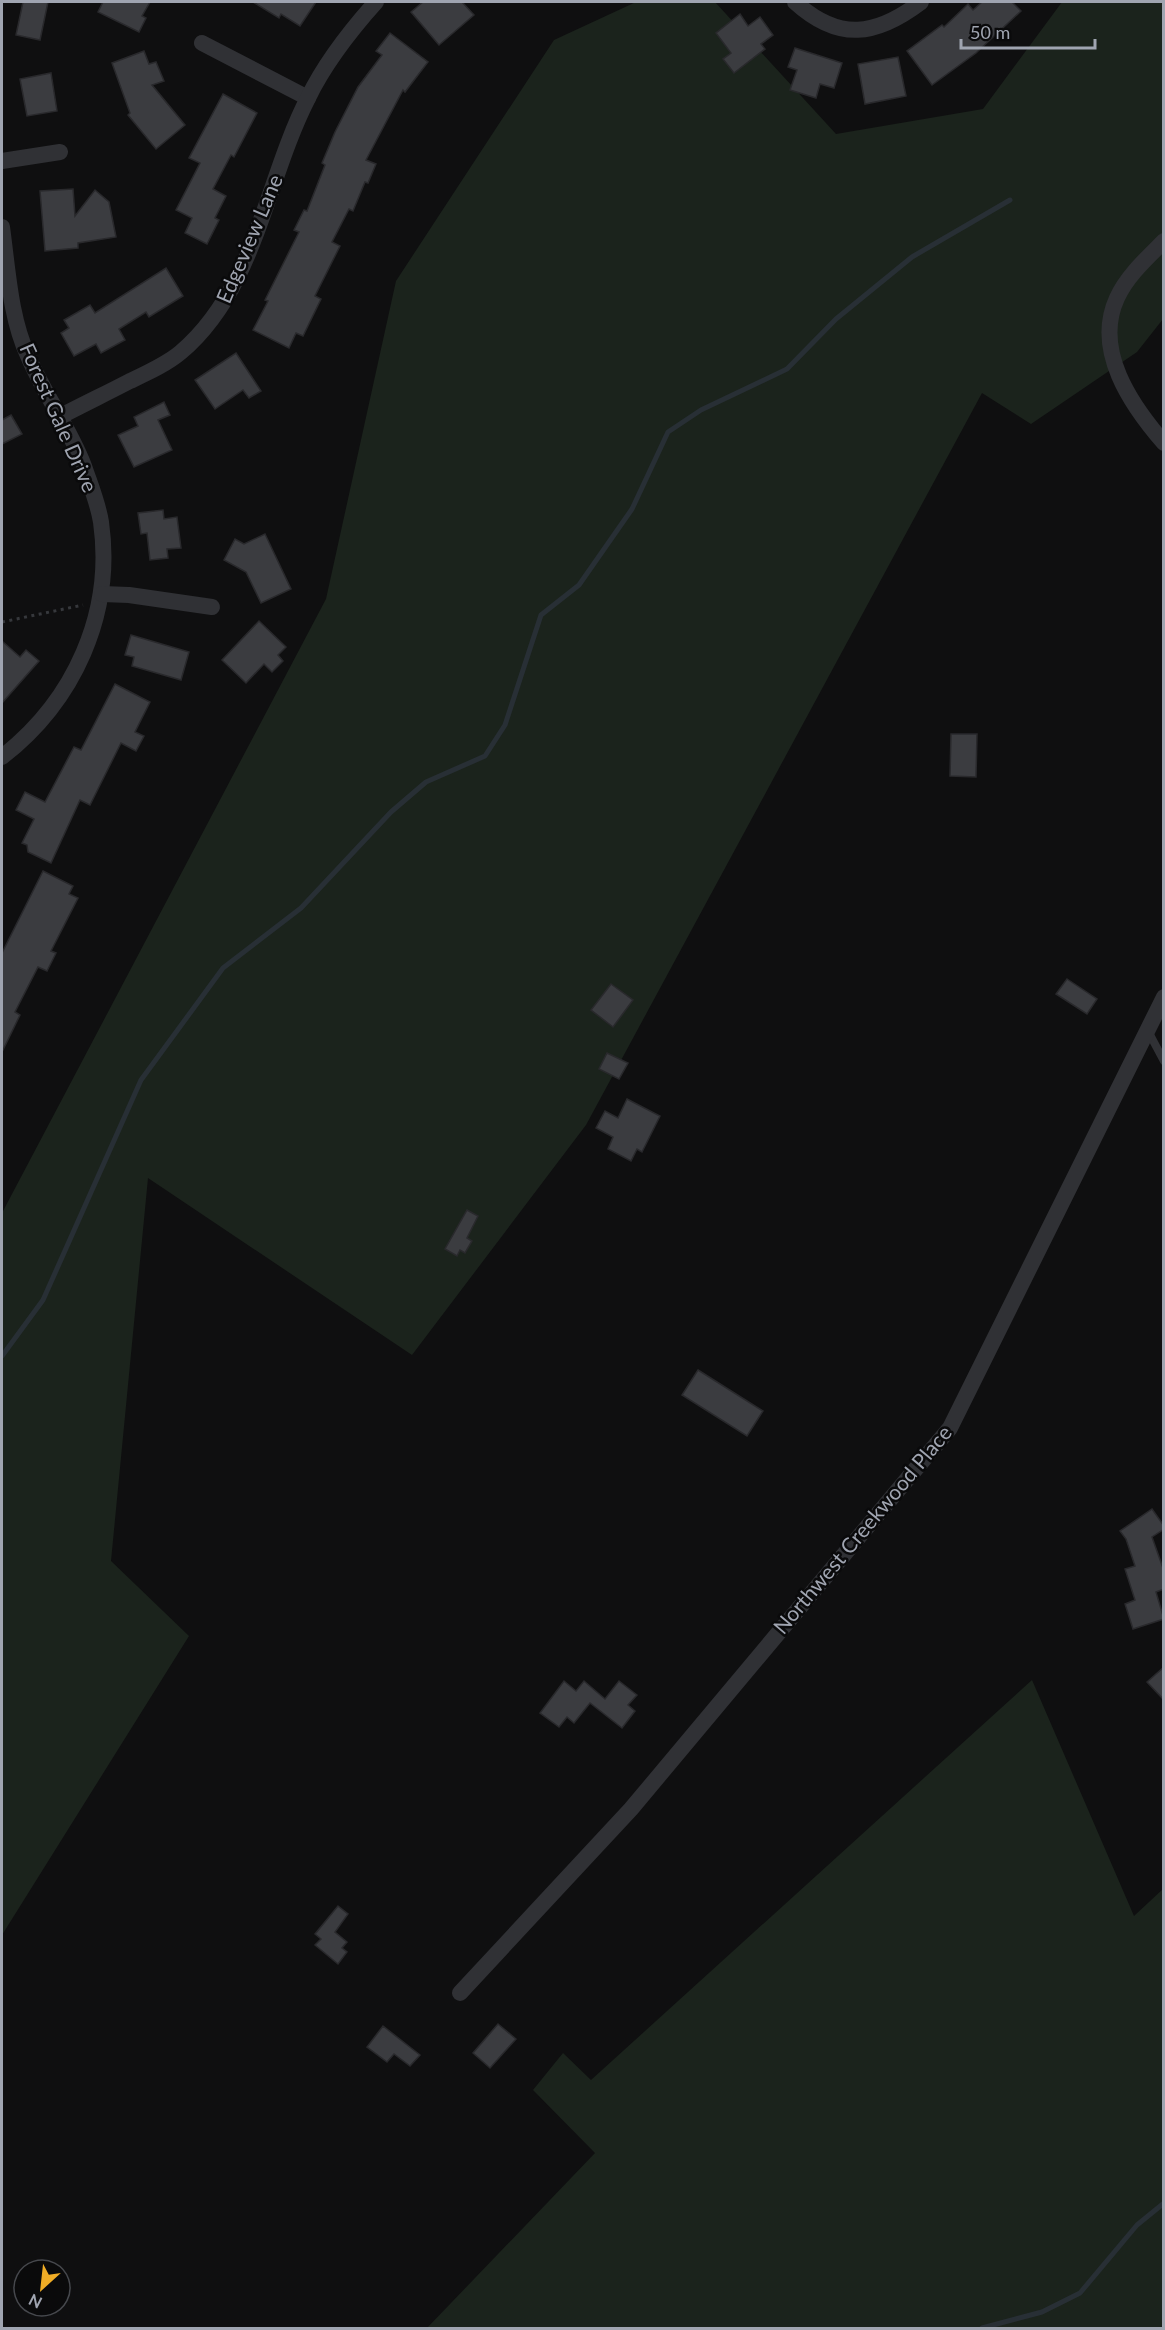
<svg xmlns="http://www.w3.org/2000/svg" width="1165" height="2330" font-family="Lato,sans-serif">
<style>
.green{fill:#1b231c}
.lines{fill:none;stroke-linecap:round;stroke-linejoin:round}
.stream{stroke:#282f35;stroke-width:5}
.building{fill:#3b3c40;stroke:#29292c;stroke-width:1.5}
.path{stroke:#36383c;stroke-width:3;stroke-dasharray:3 4.5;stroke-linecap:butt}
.lane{stroke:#303135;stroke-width:8}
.street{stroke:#303135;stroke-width:16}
.labels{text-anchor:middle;stroke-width:5;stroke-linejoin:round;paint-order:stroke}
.street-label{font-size:21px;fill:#a0a5b1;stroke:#0a0a0b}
</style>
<rect width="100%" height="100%" fill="#0f0f10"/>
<g class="green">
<path d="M636 2H715L836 134 983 109 1062 2H1163V319L1137 352 1031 424 982 393 586 1125 412 1355 148 1178 111 1561 189 1636 2 1935V1213L326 599 396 281 554 40Z"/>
<path d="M1032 1680 1134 1916 1163 1889V2328H427L595 2153 533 2090 563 2053 591 2080Z"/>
</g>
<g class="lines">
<g class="stream">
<path d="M2 1356 43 1300 141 1080 223 968 301 908 391 812 426 782 485 756 505 725 541 615 579 585 632 509 668 432 701 410 787 369 836 319 912 257 1010 200"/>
<path d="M982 2328 1042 2312 1080 2293 1137 2225 1164 2203"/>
</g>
</g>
<g class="building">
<path d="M23 2H48L40 40 16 35Z"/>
<path d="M103 2H150L142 16 146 18 139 32 98 12Z"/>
<path d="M253 2H316L300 26 281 14 279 18Z"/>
<path d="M423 2H462L474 15 439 45 411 12Z"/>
<path d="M982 2H1012L1021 11 976 53 932 85 907 51 942 25 944 27 968 4 973 10Z"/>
<path d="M740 14 748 26 760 17 773 35 761 44 765 49 734 73 723 59 731 53 716 33Z"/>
<path d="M390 33 428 62 405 92 403 90 366 160 376 164 368 183 365 182 353 211 349 209 332 242 340 246 315 296 321 299 303 336 296 333 289 348 253 330 268 301 265 300 299 232 294 230 304 210 307 211 325 165 322 163 335 132 358 87 382 55 376 51Z"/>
<path d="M795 48 842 63 834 88 820 84 816 98 790 90 797 70 788 67Z"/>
<path d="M144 51 149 64 156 62 164 81 152 85 185 125 156 149 128 115 130 113 112 63Z"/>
<path d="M898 57 906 96 865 104 858 64Z"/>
<path d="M51 73 57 111 27 116 20 79Z"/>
<path d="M223 94 257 113 234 157 231 155 213 189 226 196 215 218 219 220 207 244 185 233 192 218 176 210 200 163 189 158Z"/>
<path d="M73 189 75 216 95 190 109 202 116 237 78 243V248L45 251 40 191Z"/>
<path d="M166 268 183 296 149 317 146 312 119 329 125 340 101 353 96 344 74 356 61 333 69 328 64 320 90 305 95 313Z"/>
<path d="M236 353 261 391 249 398 243 390 215 409 195 380Z"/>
<path d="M164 402 170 415 158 420 172 450 134 467 118 435 138 426 134 417Z"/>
<path d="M11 415 22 434 2 444V420Z"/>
<path d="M163 510 164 519 177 517 181 548 167 549 168 558 150 560 147 533 141 534 138 513Z"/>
<path d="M265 534 291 589 261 603 246 572 224 560 235 539 244 544Z"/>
<path d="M259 621 286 647 278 655 283 661 272 672 264 664 246 683 222 660Z"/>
<path d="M131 635 189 652 181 680 132 666 134 657 125 655Z"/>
<path d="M2 641 20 657 26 650 39 661 2 703Z"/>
<path d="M115 684 150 702 135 732 144 736 136 751 121 743 90 805 80 800 51 863 28 852 27 845 22 843 34 819 16 810 25 792 45 802 74 747 81 750Z"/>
<path d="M951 734H977L976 777 950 776Z"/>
<path d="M43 871 73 886 69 894 78 898 51 951 56 953 47 971 38 967 15 1012 20 1015 2 1052V953Z"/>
<path d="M1067 979 1097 999 1087 1014 1056 994Z"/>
<path d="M611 984 633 1000 613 1027 591 1010Z"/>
<path d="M607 1053 628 1063 619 1079 599 1069Z"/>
<path d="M627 1099 660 1116 642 1152 637 1149 631 1161 608 1149 613 1137 596 1128 605 1111 618 1118Z"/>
<path d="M467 1210 478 1216 467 1238 472 1241 465 1253 460 1250 457 1256 445 1249Z"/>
<path d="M698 1370 763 1411 747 1436 682 1395Z"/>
<path d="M1152 1509 1164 1526V1529L1152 1537 1164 1571V1589L1156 1592 1164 1619 1133 1629 1125 1604 1135 1600 1125 1569 1135 1566 1126 1539 1120 1531Z"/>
<path d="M1164 1667V1700L1147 1682Z"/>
<path d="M564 1681 576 1691 584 1681 605 1699 619 1681 637 1695 628 1705 635 1711 622 1728 590 1703 574 1723 567 1717 559 1727 540 1713Z"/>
<path d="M338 1906 348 1914 335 1932 347 1942 342 1948 347 1952 338 1964 315 1945 321 1939 315 1934Z"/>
<path d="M498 2024 516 2039 490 2068 473 2053Z"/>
<path d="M383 2026 420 2055 410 2066 394 2054 387 2062 367 2047Z"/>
</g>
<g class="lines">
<path class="path" d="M2 622 83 605"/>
<path class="lane" d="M1148 1031 1164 1061"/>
<g class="street">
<path d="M795 2C839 42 876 36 921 2"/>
<path d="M202 43 308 98"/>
<path d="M2 161 60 152"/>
<path d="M2 227C8 270 10 317 28 356 44 394 69 427 84 466 90 484 98 503 101 522 114 614 74 701 2 757"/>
<path d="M1164 241C1147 258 1127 276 1117 298 1093 350 1131 405 1164 443"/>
<path d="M61 416C84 404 107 393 130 381 147 373 167 364 181 352 256 288 265 182 308 98 325 63 350 31 376 2"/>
<path d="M102 594 129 595 212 607"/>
<path d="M460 1993 631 1809 950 1428 1164 997"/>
</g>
</g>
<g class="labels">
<g class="street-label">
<text transform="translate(250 239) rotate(-67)" y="7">Edgeview Lane</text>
<text transform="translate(58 418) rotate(66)" y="7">Forest Gale Drive</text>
<text transform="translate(863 1530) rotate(-50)" y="7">Northwest Creekwood Place</text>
</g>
</g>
<rect width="1165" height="2330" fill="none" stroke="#a0a5b1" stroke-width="6"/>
<g transform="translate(42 2288) rotate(207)"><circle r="28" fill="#0a0a0b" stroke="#46484d" stroke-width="1.5"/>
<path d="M0-4.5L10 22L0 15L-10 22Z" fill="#f0ad26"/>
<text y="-9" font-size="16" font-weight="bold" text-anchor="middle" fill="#a0a5b1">N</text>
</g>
<path d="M961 39v9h134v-9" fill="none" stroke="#a0a5b1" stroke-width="3"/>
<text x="970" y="39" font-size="18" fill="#a0a5b1" stroke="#0a0a0b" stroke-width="4.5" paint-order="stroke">50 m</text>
</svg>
